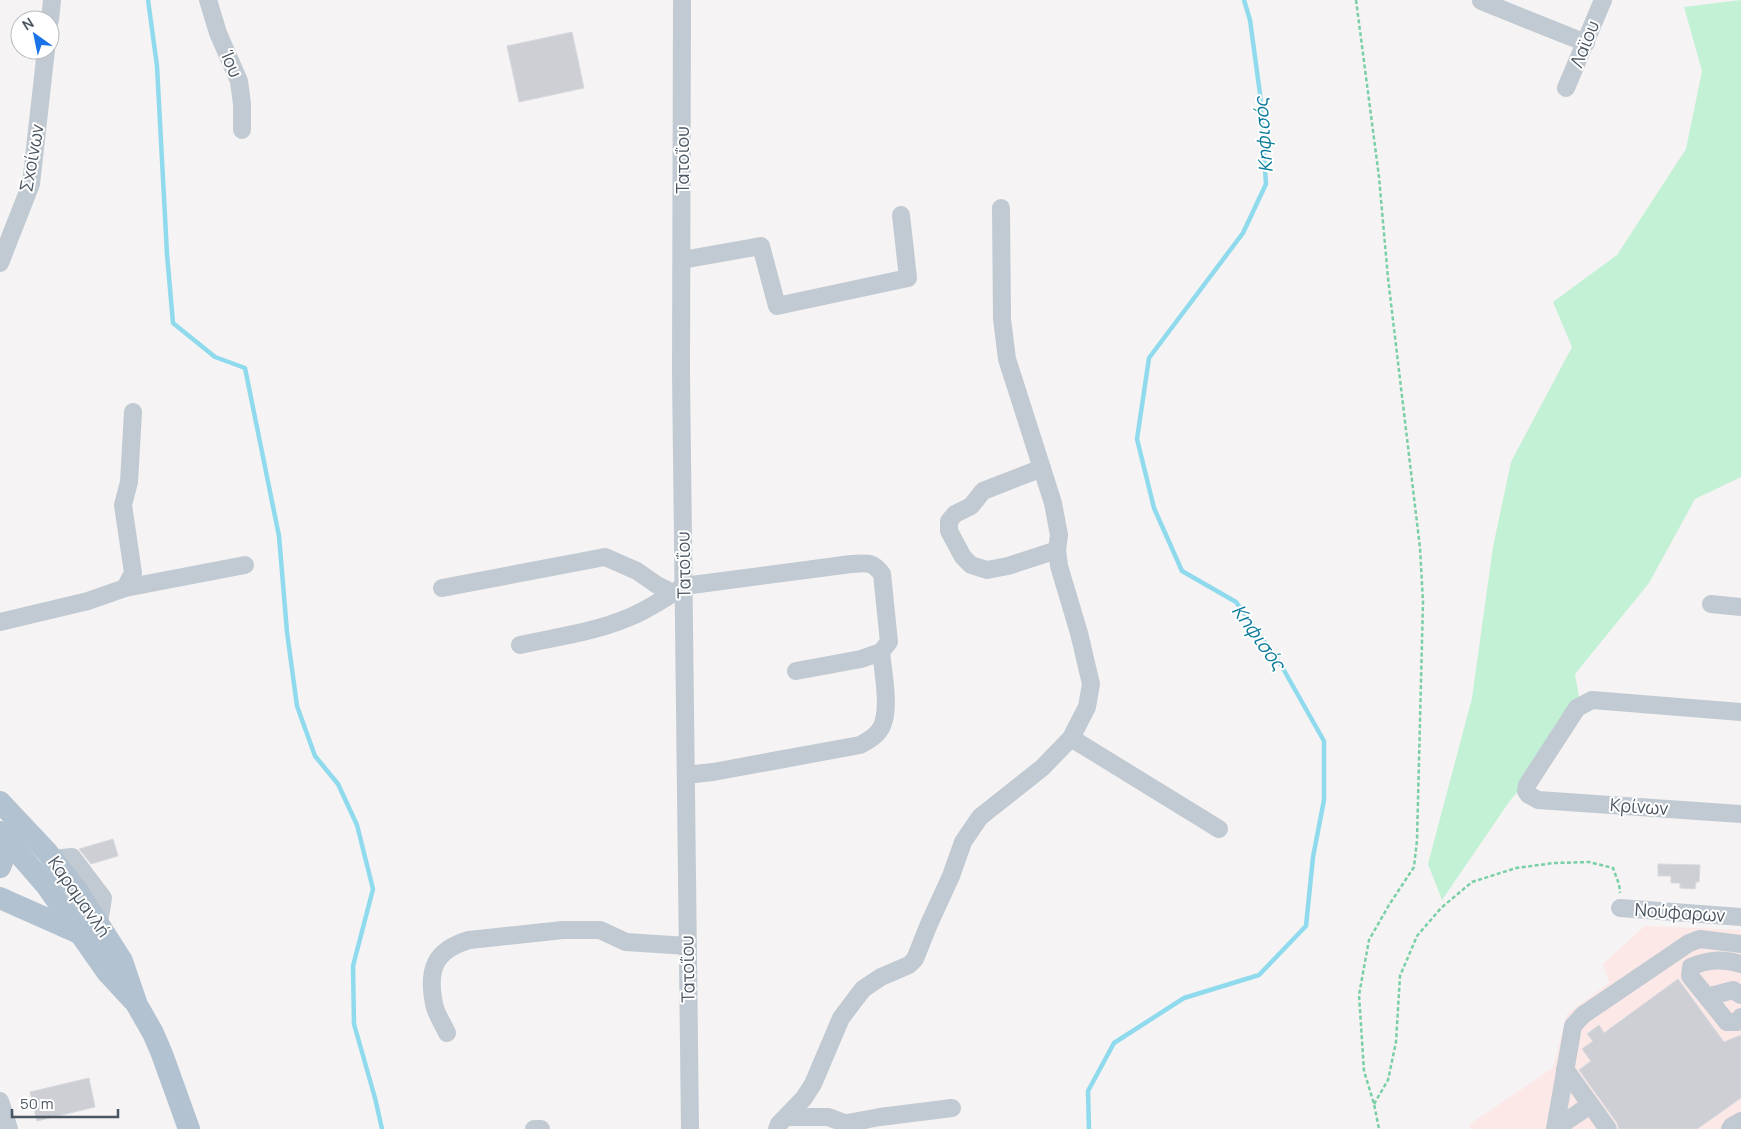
<svg xmlns="http://www.w3.org/2000/svg" width="1741" height="1129" font-family="Manrope,sans-serif">
<style>
.medical{fill:#fce8e6}
.green{fill:#c3f1d5}
.lines{fill:none;stroke-linecap:round;stroke-linejoin:round}
.stream{stroke:#90daee;stroke-width:4.5}
.building{fill:#cdcfd5;stroke:#d7d9de}
.path{stroke:#7ad0a6;stroke-width:2.5;stroke-dasharray:4 2.5;stroke-linecap:butt}
.minor{stroke:#c1cad2;stroke-width:18}
.major{stroke:#b3c2d1;stroke-width:22}
.labels{text-anchor:middle;stroke-width:4;stroke-linejoin:round;paint-order:stroke}
.street-label{font-size:18px;fill:#4a5661;stroke:#fff}
.water-label{font-size:19px;font-style:italic;fill:#0c7c9b;stroke:#fff}
</style>
<rect width="100%" height="100%" fill="#f5f3f3"/>
<path class="medical" d="M1645 926 1741 930V1129H1471L1470 1124 1553 1068 1567 1014 1609 983 1603 964Z"/>
<path class="green" d="M1741 0V477L1695 499 1649 583 1575 674 1582 714 1509 802 1442 900 1428 864 1472 698 1493 547 1511 462 1572 347 1553 302 1617 255 1686 149 1702 71 1684 7Z"/>
<g class="lines">
<g class="stream">
<path d="M148 0 157 66 167 254 173 323 215 357 245 368 279 536 287 632 297 706 315 756 338 784 357 825 373 889 353 966 354 1024 375 1098 382 1129"/>
<path d="M1089 1129 1088 1091 1114 1043 1184 998 1259 975 1306 926 1313 857 1324 800V741L1281 665 1236 602 1182 571 1154 508 1137 439 1149 358 1243 233 1266 184 1260 94 1250 20 1244 0"/>
</g>
</g>
<g class="building">
<path d="M572 32 584 88 519 102 507 46Z"/>
<path d="M113 839 118 856 91 864 79 849Z"/>
<path d="M1658 864 1700 865 1699 882H1696L1695 889 1680 888V883H1671V876H1658Z"/>
<path d="M1678 979 1724 1042 1741 1035V1098L1697 1129H1619L1617 1123 1579 1070 1591 1061 1582 1049 1593 1041 1587 1034 1599 1025 1604 1033Z"/>
<path d="M89 1078 95 1107 37 1121 30 1092Z"/>
</g>
<g class="lines">
<g class="path">
<path d="M1356 0 1379 177 1388 278 1420 548 1423 602 1417 840 1414 867 1389 905 1369 940 1359 995 1364 1071 1374 1104 1379 1129"/>
<path d="M1374 1104 1388 1080 1396 1042 1400 976 1417 936 1441 908 1472 882 1516 868 1554 863 1589 862 1613 868 1619 884 1620 893"/>
</g>
<g class="minor">
<path d="M208 0 218 33 239 81 242 104V130"/>
<path d="M682 0 681 373 690 1129"/>
<path d="M1481 1 1586 43"/>
<path d="M50 20 52 0"/>
<path d="M1566 88 1603 0"/>
<path d="M682 260 761 246 777 306 908 278 901 215"/>
<path d="M0 263 31 184 46 50"/>
<path d="M1042 468 983 491 971 506 955 514 949 521V531L963 557 971 565 987 570 1008 566 1057 550"/>
<path d="M125 588 245 565"/>
<path d="M442 588 605 557 637 571 657 585 673 593"/>
<path d="M1711 604 1741 607"/>
<path d="M0 622 88 601 125 588 133 573 123 505 129 482 133 412"/>
<path d="M520 645C557 637 595 632 630 617 649 609 667 597 684 586L851 564C867 563 872 561 882 574L889 642 881 652 861 659 796 671"/>
<path d="M1741 712 1592 700 1577 708 1527 785 1526 791 1529 795 1538 800 1741 814"/>
<path d="M1071 738 1219 829"/>
<path d="M686 775 713 772 860 745C867 741 874 738 879 731 892 714 883 673 881 652"/>
<path d="M53 859 72 857 103 898 99 923"/>
<path d="M1620 908 1741 917"/>
<path d="M1741 964C1723 959 1708 959 1691 967L1690 976 1727 1022H1738L1741 1017"/>
<path d="M1707 997 1733 990 1741 995"/>
<path d="M447 1033C443 1024 436 1014 434 1004 427 969 435 950 469 940L563 930H600L626 942 688 946"/>
<path d="M1565 1069 1608 1129"/>
<path d="M0 1101 9 1129"/>
<path d="M786 1117H828L858 1128"/>
<path d="M847 1123 880 1117 952 1108"/>
<path d="M534 1129H541"/>
<path d="M777 1129 779 1124 804 1098 813 1084 841 1018 863 989 881 977 909 965 915 959 929 924 951 876 963 842 980 817 1042 768 1071 738 1087 707 1091 684 1079 633 1059 566 1057 550 1059 535 1053 503 1007 359 1002 319 1001 208"/>
<path d="M1555 1129 1573 1026 1583 1015 1689 943 1700 939 1741 944"/>
<path d="M1555 1129 1590 1105"/>
<path d="M1730 1129 1732 1126 1741 1121"/>
</g>
<g class="major">
<path d="M0 802 47 852 76 889 122 961 137 1005 153 1033 162 1054 189 1129"/>
<path d="M0 832 46 885 107 972 133 1000"/>
<path d="M0 833C5 845 6 855 0 867"/>
<path d="M0 898 81 934"/>
</g>
</g>
<g class="labels">
<g class="street-label">
<text transform="translate(1585 44) rotate(-68)" y="6">Λαϊου</text>
<text transform="translate(231 64) rotate(67)" y="6">Ίου</text>
<text transform="translate(32 158) rotate(-80)" y="6">Σχοίνων</text>
<text transform="translate(683 160) rotate(-90)" y="6">Τατοΐου</text>
<text transform="translate(684 565) rotate(-91)" y="6">Τατοΐου</text>
<text transform="translate(1639 807) rotate(4)" y="6">Κρίνων</text>
<text transform="translate(79 897) rotate(55)" y="6">Καραμανλή</text>
<text transform="translate(1680 913) rotate(4)" y="6">Νούφαρων</text>
<text transform="translate(688 969) rotate(-91)" y="6">Τατοΐου</text>
</g>
<g class="water-label">
<text transform="translate(1263 135) rotate(-94)" y="7">Κηφισός</text>
<text transform="translate(1259 637) rotate(54)" y="7">Κηφισός</text>
</g>
</g>
<g transform="translate(35 35) rotate(327)"><circle r="24" fill="#ffffff" stroke="#b7bbc0"/>
<path d="M0-4L9 19L0 12L-9 19Z" fill="#1a73e8"/>
<text y="-8" font-size="14" font-weight="bold" text-anchor="middle" fill="#4a5661">N</text>
</g>
<path d="M12 1109v8h106v-8" fill="none" stroke="#4a5661" stroke-width="2.5"/>
<text x="20" y="1109" font-size="15" fill="#4a5661" stroke="#ffffff" stroke-width="4" paint-order="stroke">50 m</text>
</svg>
